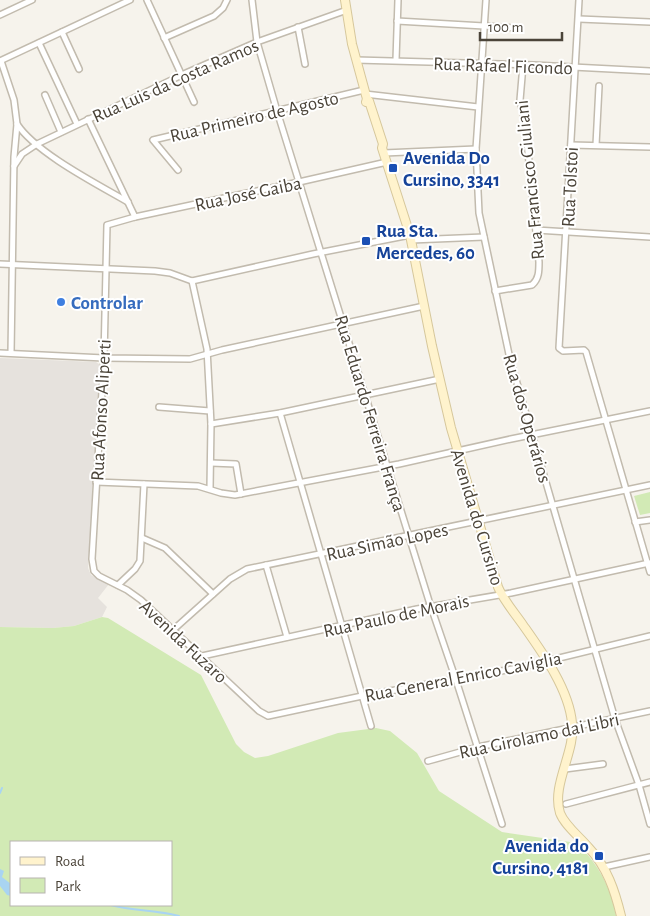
<svg xmlns="http://www.w3.org/2000/svg" width="650" height="916" font-family="'Alegreya Sans',sans-serif">
<style>
.industrial{fill:#e6e2dd}
.green{fill:#d2eab5;fill-rule:evenodd}
.water{fill:#a9d4f2}
.lines{fill:none;stroke-linecap:round;stroke-linejoin:round}
.stream{stroke:#a9d4f2;stroke-width:2}
.minor-casing{stroke:#c2bbae;stroke-width:8}
.secondary-casing{stroke:#d6c79b;stroke-width:10}
.minor{stroke:#fff;stroke-width:5}
.secondary{stroke:#fff3cd;stroke-width:8}
.transit-dot{fill:#1a4fb4;stroke:#fff;stroke-width:2}
.shop-dot{fill:#3f7fe0;stroke:#fff;stroke-width:2}
.labels{text-anchor:middle;stroke-width:4;stroke-linejoin:round;paint-order:stroke}
.street-label{font-size:19px;fill:#4b4439;stroke:#fff}
.transit-label{font-size:19px;font-weight:bold;fill:#164399;stroke:#fff;text-anchor:start}
.shop-label{font-size:19px;font-weight:bold;fill:#366cbe;stroke:#fff;text-anchor:start}
</style>
<rect width="100%" height="100%" fill="#f6f3ec"/>
<path class="industrial" d="M0 358 96 362 100 365 88 568 91 575 109 584 98 598 107 607 102 617 74 626 53 628 0 627Z"/>
<g class="green">
<path d="M650 492V513L640 515 634 496Z"/>
<path d="M102 617 108 618 201 675 236 744 244 752 255 758 268 756 338 733 376 728 390 731 417 753 439 791 502 832 577 843C598 864 611 887 616 916H0V627L53 628 74 626ZM11 842H171V905H11Z"/>
</g>
<path class="water" d="M0 869 4 871 2 877 11 884V896L7 895 0 886Z"/>
<g class="lines">
<g class="stream">
<path d="M0 793 2 788"/>
<path d="M111 905C133 911 156 910 179 916"/>
</g>
<g class="minor-casing">
<g id="minor">
<path d="M147 0 194 102"/>
<path d="M252 0 257 42 277 111 429 601 456 680 502 824"/>
<path d="M486 0 476 149 479 213 510 359 615 719 639 785 650 824"/>
<path d="M579 0 559 348 563 351 584 350 586 352 650 572"/>
<path d="M0 15 32 0"/>
<path d="M579 19 650 22"/>
<path d="M397 21 517 28"/>
<path d="M298 27 305 64"/>
<path d="M62 32 79 69"/>
<path d="M164 38 214 16 223 8 227 0"/>
<path d="M39 43 77 124"/>
<path d="M356 60 534 65 650 71"/>
<path d="M396 60 398 0"/>
<path d="M0 61 130 0"/>
<path d="M1 61 14 100 17 124 14 157 11 353"/>
<path d="M365 94 478 107"/>
<path d="M45 95 61 132"/>
<path d="M88 119 135 217"/>
<path d="M17 124C36 153 97 184 128 202"/>
<path d="M571 145 650 147"/>
<path d="M596 145 599 86"/>
<path d="M384 153 476 149"/>
<path d="M387 162 299 182 135 217 107 225 104 358 92 559 94 571 99 576 127 590 141 600 259 711 268 716 362 696 518 668 650 636"/>
<path d="M14 166 22 154 37 144 186 73 257 42 347 10"/>
<path d="M178 170 153 140 364 90"/>
<path d="M536 230 650 237"/>
<path d="M411 240 484 237"/>
<path d="M0 264 155 271 170 273 192 281"/>
<path d="M192 281 313 254 410 235"/>
<path d="M192 281 207 349 211 424 210 488"/>
<path d="M495 291 532 285C539 279 539 271 539 262L525 122 520 100 523 65"/>
<path d="M0 353 104 358 190 359 222 350 424 306"/>
<path d="M159 407 210 411"/>
<path d="M280 413 371 726"/>
<path d="M211 424 280 413 440 379"/>
<path d="M211 463 236 464 241 494"/>
<path d="M96 482 198 486 221 493 235 495 399 464 511 439 650 411"/>
<path d="M635 522 650 520"/>
<path d="M142 538 165 548 213 594"/>
<path d="M266 565 287 637"/>
<path d="M118 585 135 569 140 561 144 484"/>
<path d="M173 630 230 579 247 569 650 485"/>
<path d="M202 656 417 609 511 593 649 563"/>
<path d="M428 761 478 747 650 711"/>
<path d="M565 769 603 764"/>
<path d="M566 804 650 782"/>
<path d="M604 867 650 857"/>
</g>
</g>
<g class="secondary-casing">
<g id="secondary">
<path d="M345 0 352 44 367 99 366 102"/>
<path d="M367 99 369 101 383 144 382 148 410 235 432 346 451 428 498 587C504 601 514 612 523 625 542 652 569 689 572 723 576 751 551 785 560 813 565 826 580 837 589 848 607 867 615 891 621 916"/>
</g>
</g>
<use href="#minor" class="minor"/>
<use href="#secondary" class="secondary"/>
</g>
<g class="transit-dot">
<rect x="388" y="163" width="10" height="10" rx="2.5"/>
<rect x="361" y="236" width="10" height="10" rx="2.5"/>
<rect x="594" y="851" width="10" height="10" rx="2.5"/>
</g>
<circle class="shop-dot" cx="61" cy="302" r="5"/>
<g class="labels">
<g class="street-label">
<text transform="translate(503 65) rotate(2)" y="7">Rua Rafael Ficondo</text>
<text transform="translate(175 80) rotate(-24)" y="7">Rua Luis da Costa Ramos</text>
<text transform="translate(254 116) rotate(-13)" y="7">Rua Primeiro de Agosto</text>
<text transform="translate(529 180) rotate(-96)" y="7">Rua Francisco Giuliani</text>
<text transform="translate(569 187) rotate(-87)" y="7">Rua Tolstoi</text>
<text transform="translate(248 193) rotate(-12)" y="7">Rua José Gaiba</text>
<text transform="translate(100 410) rotate(-87)" y="7">Rua Afonso Aliperti</text>
<text transform="translate(371 413) rotate(73)" y="7">Rua Eduardo Ferreira França</text>
<text transform="translate(528 418) rotate(74)" y="7">Rua dos Operários</text>
<text transform="translate(478 517) rotate(73)" y="7">Avenida do Cursino</text>
<text transform="translate(387 541) rotate(-12)" y="7">Rua Simão Lopes</text>
<text transform="translate(396 615) rotate(-12)" y="7">Rua Paulo de Morais</text>
<text transform="translate(184 641) rotate(43)" y="7">Avenida Fuzaro</text>
<text transform="translate(463 676) rotate(-11)" y="7">Rua General Enrico Caviglia</text>
<text transform="translate(539 735) rotate(-12)" y="7">Rua Girolamo dai Libri</text>
</g>
<g class="transit-label">
<text x="403" y="164">Avenida Do<tspan x="403" dy="22">Cursino, 3341</tspan></text>
<text x="376" y="237">Rua Sta.<tspan x="376" dy="22">Mercedes, 60</tspan></text>
<text x="589" y="852" text-anchor="end">Avenida do<tspan x="589" dy="22">Cursino, 4181</tspan></text>
</g>
<g class="shop-label">
<text x="71" y="309">Controlar</text>
</g>
</g>
<rect x="10" y="841" width="162" height="65" fill="#ffffff" stroke="#b7b4b0"/>
<rect x="20" y="857" width="25" height="8" fill="#fff3cd" stroke="#b7b4b0"/>
<text x="55" y="866" font-size="15" fill="#4b4439">Road</text>
<rect x="20" y="878" width="25" height="15" fill="#d2eab5" stroke="#b7b4b0"/>
<text x="55" y="891" font-size="15" fill="#4b4439">Park</text>
<path d="M480 32v8h82v-8" fill="none" stroke="#4b4439" stroke-width="2.5"/>
<text x="488" y="32" font-size="15" fill="#4b4439" stroke="#ffffff" stroke-width="4" paint-order="stroke">100 m</text>
</svg>
